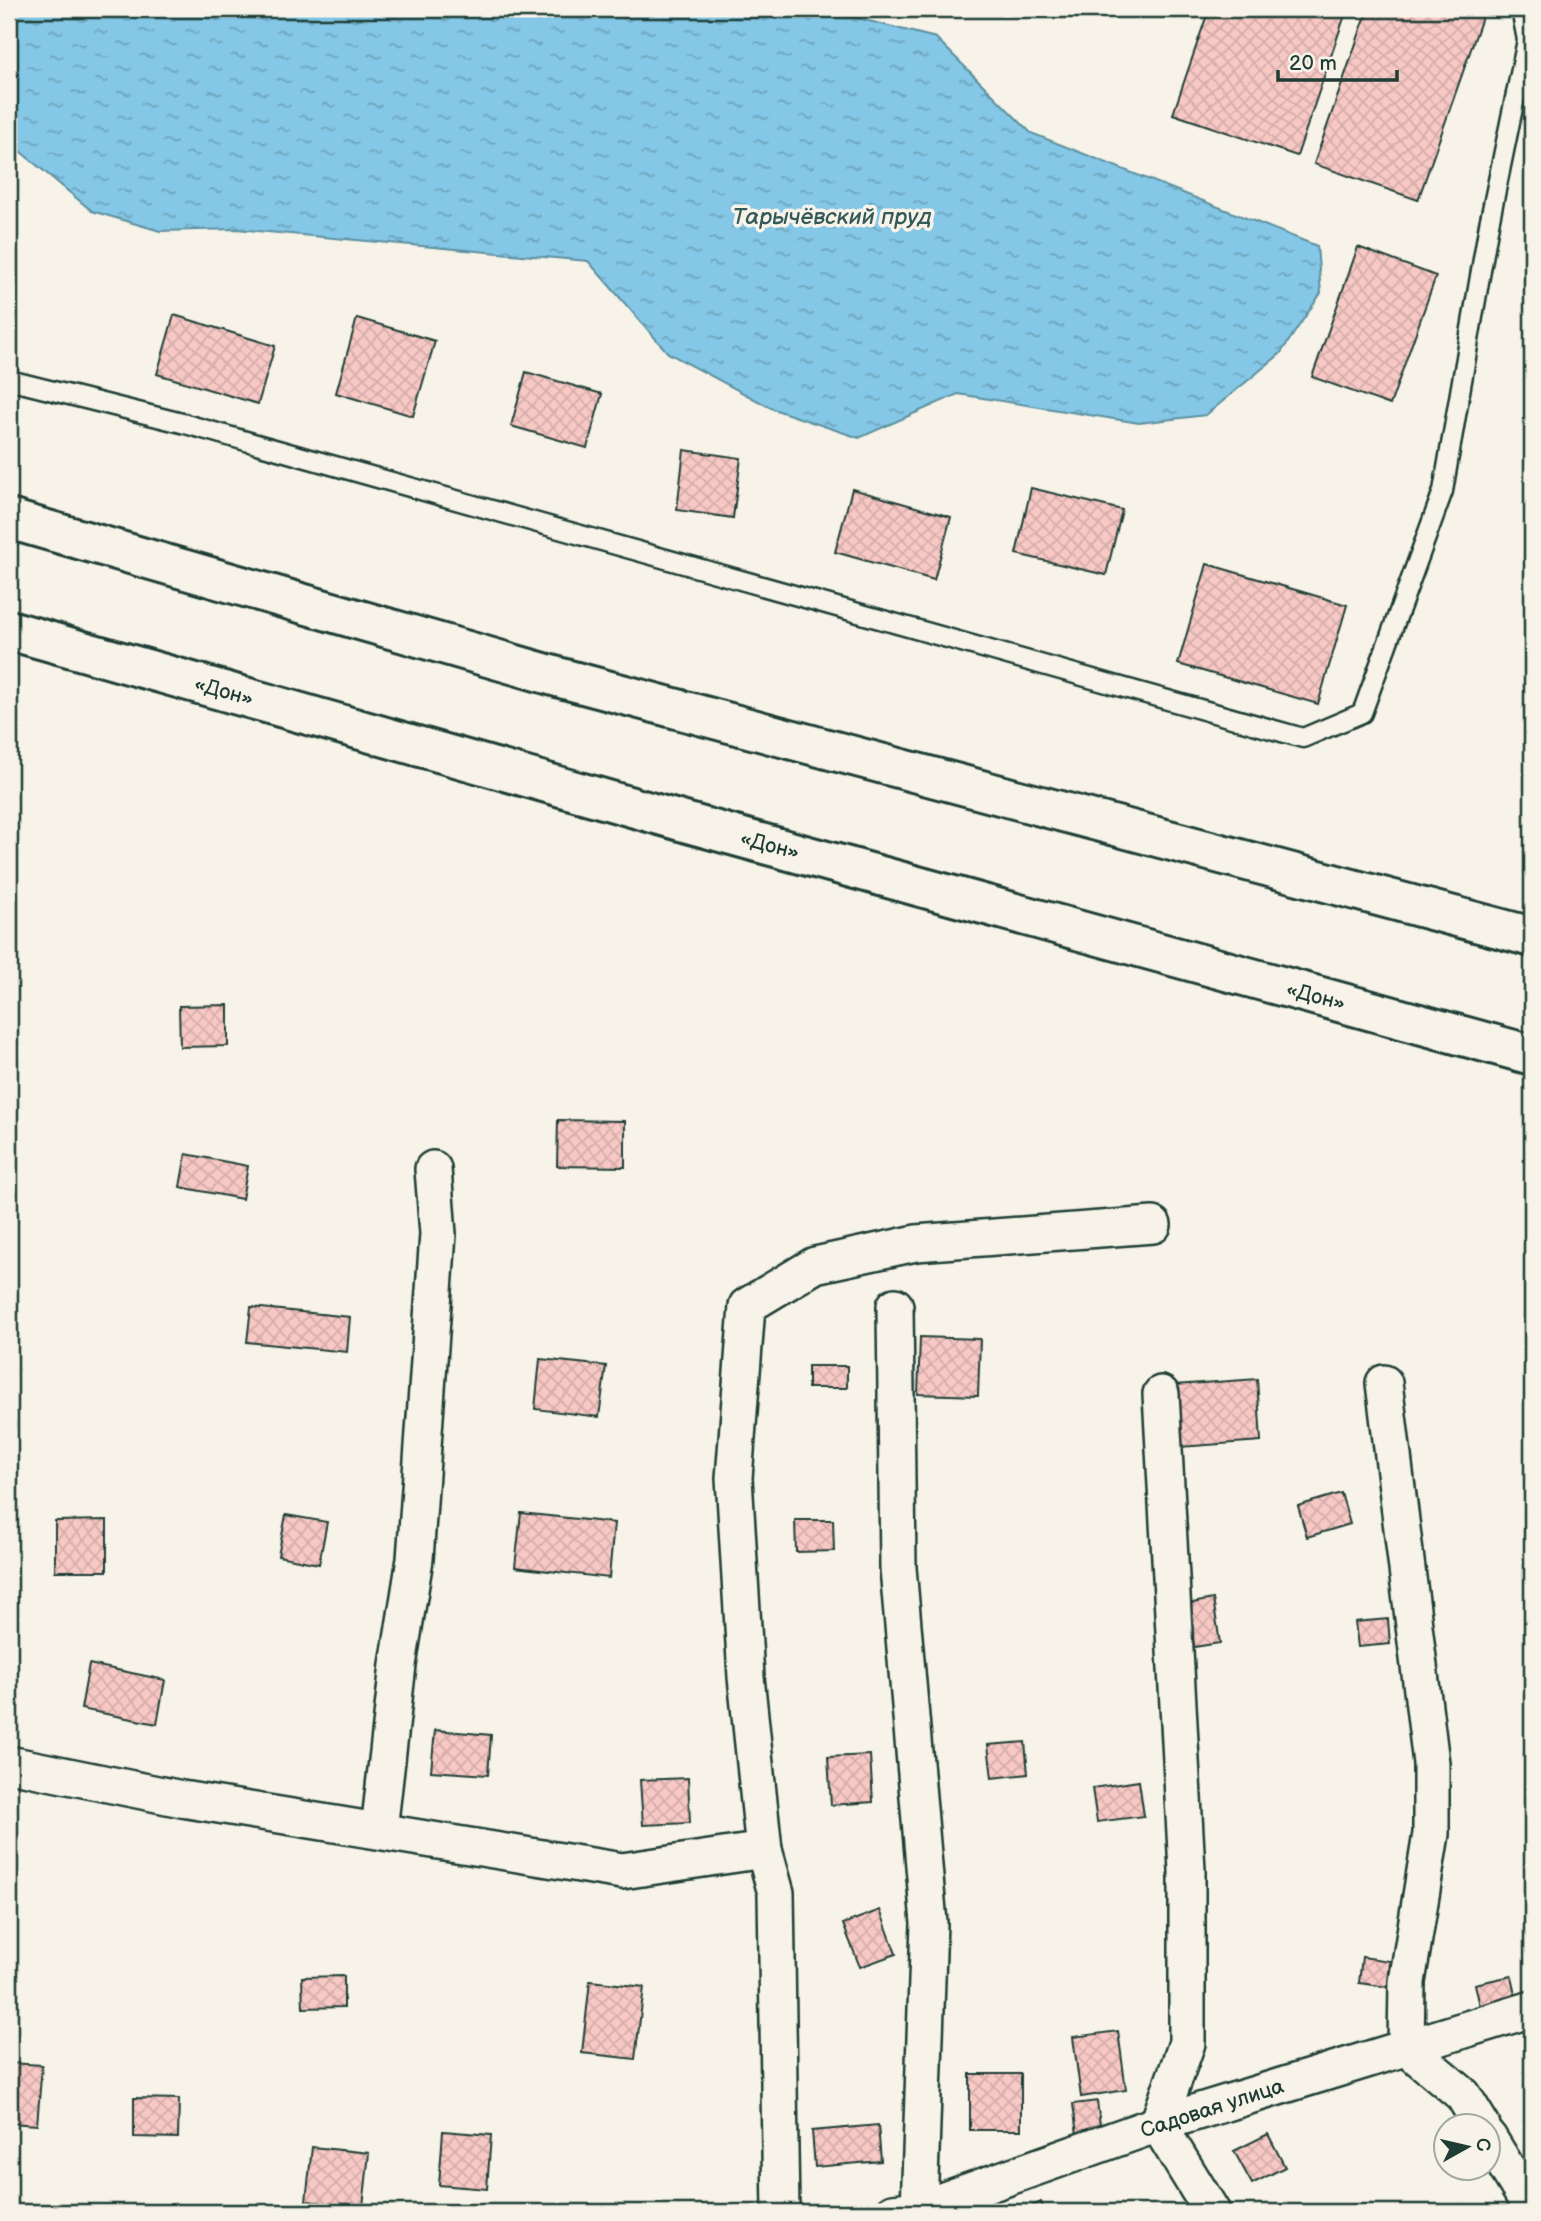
<svg xmlns="http://www.w3.org/2000/svg" width="1541" height="2221" font-family="'Balsamiq Sans',sans-serif">
<style>
.water{fill:url(#water-ripples);stroke:#5c909f;stroke-width:2}
.building{fill:url(#building-cross-hatch);stroke:#1f3d34;stroke-width:2}
.lines{fill:none;stroke-linecap:round;stroke-linejoin:round}
.service-casing{stroke:#1f3d34;stroke-width:23}
.minor-casing{stroke:#1f3d34;stroke-width:40}
.motorway-casing{stroke:#1f3d34;stroke-width:44}
.service{stroke:#f7f3e8;stroke-width:18}
.minor{stroke:#f7f3e8;stroke-width:35}
.motorway{stroke:#f7f3e8;stroke-width:38}
.labels{text-anchor:middle;stroke-width:7;stroke-linejoin:round;paint-order:stroke}
.street-label{font-size:21px;fill:#1f3d34;stroke:#f7f3e8}
.water-label{font-size:23px;font-style:italic;fill:#335958;stroke:#f7f3e8}
</style>
<defs>
<pattern id="water-ripples" width="26" height="14" patternUnits="userSpaceOnUse" patternTransform="scale(1.75)"><rect width="26" height="14" fill="#85c7e6"/><path d="M2 4q2-2 4 0t4 0M15 11q2-2 4 0t4 0" fill="none" stroke="#6ca3bb"/></pattern>
<pattern id="building-cross-hatch" width="8" height="8" patternUnits="userSpaceOnUse" patternTransform="scale(1.75)"><rect width="8" height="8" fill="#f8c8c5"/><path d="M0 0l8 8M0 8l8-8" fill="none" stroke="#d4adaa"/></pattern>
</defs>
<rect width="100%" height="100%" fill="#f7f3e8"/>
<filter id="ink" filterUnits="userSpaceOnUse"><feTurbulence type="fractalNoise" baseFrequency=".0143" numOctaves="2"/><feDisplacementMap in="SourceGraphic" scale="14" xChannelSelector="R" yChannelSelector="G"/><feConvolveMatrix kernelMatrix="1 2 1 2 8 2 1 2 1" color-interpolation-filters="sRGB"/></filter>
<g filter="url(#ink)">
<path class="water" d="M9 9H822L936 38 1031 133 1317 246 1321 293 1280 354 1206 415 1139 423 958 394 859 438 773 409 668 353 588 261 236 229 160 231 92 211 9 142Z"/>
<g class="building">
<path d="M1209 9H1347L1297 156 1173 114Z"/>
<path d="M1368 9H1485L1418 200 1314 164Z"/>
<path d="M1358 247 1436 276 1390 405 1312 377Z"/>
<path d="M174 315 275 346 258 404 157 374Z"/>
<path d="M357 318 435 341 413 416 336 393Z"/>
<path d="M526 372 602 394 587 448 511 426Z"/>
<path d="M684 450 741 458 733 518 677 510Z"/>
<path d="M1031 488 1122 510 1106 575 1016 554Z"/>
<path d="M852 489 951 517 934 580 835 552Z"/>
<path d="M1207 564 1347 605 1318 704 1178 664Z"/>
<path d="M228 1005V1046L180 1047 179 1006Z"/>
<path d="M558 1120 625 1121V1167L557 1166Z"/>
<path d="M186 1154 248 1166 242 1199 180 1187Z"/>
<path d="M251 1307 350 1317 347 1352 247 1342Z"/>
<path d="M920 1337 980 1339 978 1396 918 1394Z"/>
<path d="M540 1359 606 1366 599 1417 535 1409Z"/>
<rect x="808" y="1366" width="39" height="22"/>
<path d="M1257 1379 1261 1441 1180 1447 1175 1385Z"/>
<path d="M1341 1493 1350 1524 1307 1537 1298 1506Z"/>
<path d="M521 1513 614 1523 609 1578 515 1567Z"/>
<path d="M286 1515 327 1522 319 1564 278 1556Z"/>
<path d="M107 1520V1571H55V1521Z"/>
<path d="M795 1520H833L834 1551 796 1552Z"/>
<path d="M1213 1599 1220 1643 1194 1647 1187 1604Z"/>
<path d="M1388 1619 1390 1644 1358 1647 1355 1622Z"/>
<path d="M89 1664 165 1680 157 1724 81 1709Z"/>
<path d="M435 1730 491 1735 488 1775 431 1771Z"/>
<path d="M1025 1742 1028 1774 992 1778 988 1745Z"/>
<path d="M870 1755 873 1802 831 1805 828 1757Z"/>
<path d="M688 1778 690 1823 643 1825 640 1780Z"/>
<path d="M1139 1781 1144 1816 1097 1822 1092 1788Z"/>
<path d="M880 1910 896 1954 860 1967 843 1924Z"/>
<path d="M1362 1957 1390 1961 1388 1987 1359 1983Z"/>
<path d="M344 1976V2007L303 2008 302 1977Z"/>
<path d="M1511 1976 1518 2007 1482 2015 1475 1984Z"/>
<path d="M590 1981 644 1987 635 2059 582 2053Z"/>
<path d="M1118 2031 1126 2090 1081 2097 1073 2037Z"/>
<path d="M9 2063 42 2065 37 2125 9 2123Z"/>
<rect x="970" y="2074" width="51" height="56"/>
<path d="M134 2098 179 2099 178 2138 134 2137Z"/>
<path d="M1097 2101 1101 2133 1077 2135 1073 2104Z"/>
<path d="M878 2125 881 2161 815 2167 812 2131Z"/>
<path d="M443 2131 491 2135 487 2189 439 2185Z"/>
<path d="M1268 2134 1285 2167 1252 2184 1234 2151Z"/>
<path d="M312 2147 369 2153 363 2207 306 2201Z"/>
<path d="M1041 2202 1045 2212H1020Z"/>
</g>
<g class="lines">
<g class="service-casing">
<path id="service" d="M9 380 182 423 1303 738 1362 713 1443 491 1489 224 1527 40 1521 9"/>
</g>
<g class="minor-casing">
<g id="minor">
<path d="M895 1306 898 1568 929 1923 919 2209 921 2212"/>
<path d="M1384 1383 1431 1763V1834L1407 1982 1406 2047 1463 2095 1482 2126"/>
<path d="M1161 1394 1187 1870V2043L1158 2124 1212 2212"/>
<path d="M9 1764 182 1799 622 1871 764 1850"/>
<path d="M379 1830 398 1665 415 1559 438 1234 433 1169"/>
<path d="M1488 2137 1532 2209"/>
<path d="M781 2212 776 1893 764 1850 746 1677 734 1478 747 1306 815 1265 916 1243 1153 1225"/>
<path d="M893 2212 919 2209 1158 2124 1532 2009"/>
</g>
</g>
<g class="motorway-casing">
<g id="motorway">
<path d="M9 519 561 678 1532 937"/>
<path d="M9 630 688 823 1532 1055"/>
</g>
</g>
<use href="#service" class="service"/>
<use href="#minor" class="minor"/>
<use href="#motorway" class="motorway"/>
</g>
</g>
<g class="labels">
<g class="street-label">
<text transform="translate(224 691) rotate(16)" y="7">«Дон»</text>
<text transform="translate(770 845) rotate(15)" y="7">«Дон»</text>
<text transform="translate(1316 996) rotate(15)" y="7">«Дон»</text>
<text transform="translate(1212 2108) rotate(-18)" y="7">Садовая улица</text>
</g>
<g class="water-label">
<text x="832" y="224">Тарычёвский пруд</text>
</g>
</g>
<rect width="1541" height="2221" fill="none" stroke="#f7f3e8" stroke-width="35"/>
<rect x="18" y="18" width="1506" height="2186" fill="none" stroke="#1f3d34" stroke-width="2.5" filter="url(#ink)"/>
<g transform="translate(1467 2147) rotate(82)"><circle r="33" fill="#f7f3e8" stroke="#a1aaa0" stroke-width="2"/>
<path d="M0-5L12 26L0 18L-12 26Z" fill="#1f3d34"/>
<text y="-10" font-size="19" font-weight="bold" text-anchor="middle" fill="#1f3d34">С</text>
</g>
<path d="M1278 70v10h119v-10" fill="none" stroke="#1f3d34" stroke-width="3.5"/>
<text x="1289" y="70" font-size="21" fill="#1f3d34" stroke="#f7f3e8" stroke-width="5" paint-order="stroke">20 m</text>
</svg>
